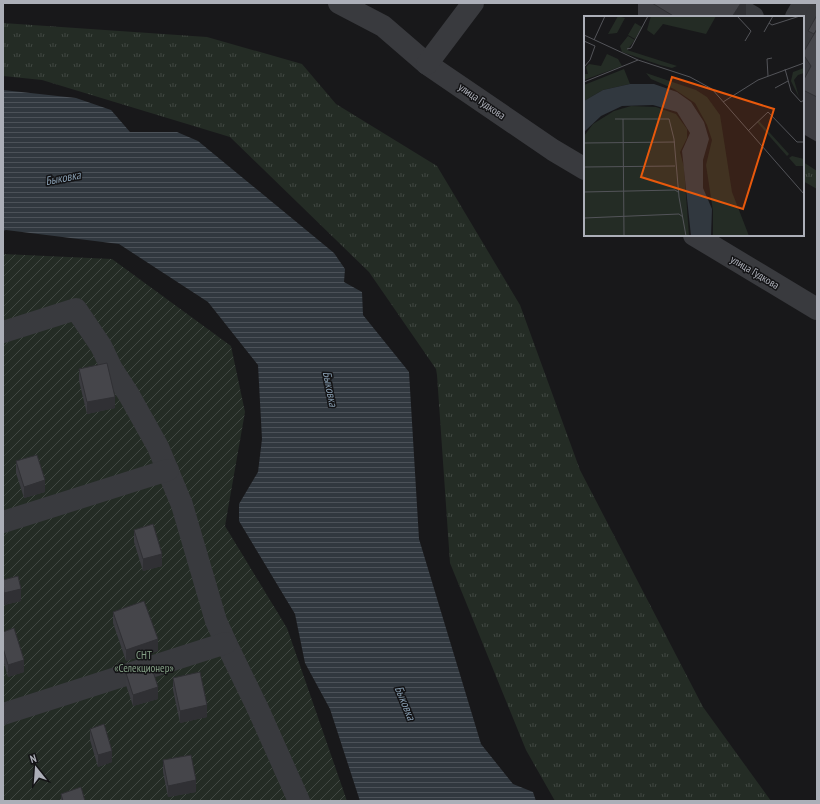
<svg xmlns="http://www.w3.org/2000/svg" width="820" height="804" font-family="'PT Sans Narrow',sans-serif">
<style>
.grass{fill:url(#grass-tufts)}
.garden{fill:url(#garden-furrows)}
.water{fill:url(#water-rules)}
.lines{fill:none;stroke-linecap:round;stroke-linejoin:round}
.minor{stroke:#393a3e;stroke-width:22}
.wall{fill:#3b3b40}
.shaded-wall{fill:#303034}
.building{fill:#45454a;stroke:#303034}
.labels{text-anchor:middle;stroke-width:3;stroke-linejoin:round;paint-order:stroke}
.street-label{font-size:11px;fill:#acafb8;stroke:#131315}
.park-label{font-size:11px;fill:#85a187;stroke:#131315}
.water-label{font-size:12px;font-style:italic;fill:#869caf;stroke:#131315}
.inset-road{fill:none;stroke:#535459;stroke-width:1}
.view{fill:#e8590c;fill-opacity:0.15;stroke:#e8590c;stroke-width:2}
.inset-edge{fill:none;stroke:#acafb8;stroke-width:2}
</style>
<defs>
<pattern id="grass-tufts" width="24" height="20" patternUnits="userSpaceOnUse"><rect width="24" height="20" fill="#242c25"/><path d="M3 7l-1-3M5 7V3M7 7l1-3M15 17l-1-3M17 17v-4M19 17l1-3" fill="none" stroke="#414843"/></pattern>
<pattern id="garden-furrows" width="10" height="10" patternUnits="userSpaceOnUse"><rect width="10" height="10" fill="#242c25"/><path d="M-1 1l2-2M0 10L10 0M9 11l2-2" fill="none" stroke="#414843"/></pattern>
<pattern id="water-rules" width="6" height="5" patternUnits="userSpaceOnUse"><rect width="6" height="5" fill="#31383f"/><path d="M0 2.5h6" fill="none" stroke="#4c5259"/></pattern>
</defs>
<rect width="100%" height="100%" fill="#18181a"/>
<g class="grass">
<path d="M3 23 207 37 302 64 336 104 437 166 520 305 580 470 703 707 771 801H555L526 750 450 563 437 375 436 369 369 272 230 137 42 80 3 76Z"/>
<path d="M803 162 817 171V189L803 181Z"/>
</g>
<path class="garden" d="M3 254 112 259 231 346 245 412 225 526 287 628 347 801H3Z"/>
<path class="water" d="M3 90 76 98 111 110 130 132H177L198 141 334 253 345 269 344 282 362 292 363 315 409 372 419 539 481 744 513 784 533 792 536 801H360L330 709 305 663 295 614 239 521V504L258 472 262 439 258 365 208 302 119 244 6 230 3 231Z"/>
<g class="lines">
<g class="minor">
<path d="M339 3 383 26 427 64 553 150 585 169"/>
<path d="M729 3 753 17"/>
<path d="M796 17 804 3"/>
<path d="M803 40 817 15"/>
<path d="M427 64 473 3"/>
<path d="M694 235 817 309"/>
<path d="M3 332 76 309 101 346 112 369 129 395 158 447 182 505 216 621 226 643 258 709 299 801"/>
<path d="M3 522 168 470"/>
<path d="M3 714 226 643"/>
</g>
</g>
<g class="wall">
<rect x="638" y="3" width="108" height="14"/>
<path d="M817 15V142L803 134V53L811 39 808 37V31Z"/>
<path d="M79 369 115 408 87 414 79 381Z"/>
<path d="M16 461 45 492 24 498 16 473Z"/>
<path d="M134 530 162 566 143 571 134 542Z"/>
<path d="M3 580 21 601 4 605Z"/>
<path d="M113 612 158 651 126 661 113 623Z"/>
<path d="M3 632 24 672 8 677 3 660Z"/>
<path d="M126 673 158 699 133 706 126 685Z"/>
<path d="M173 678 207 717 180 723 173 690Z"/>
<path d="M90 729 112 762 98 767 90 740Z"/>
<path d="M163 760 196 792 168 797 163 772Z"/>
<path d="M61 794 85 801H61Z"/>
</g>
<g class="shaded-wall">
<path d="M741 3H746V17H732Z"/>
<path d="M115 397V408L87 414V402Z"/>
<path d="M45 480V492L24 498V487Z"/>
<path d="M162 554V566L143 571V559Z"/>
<path d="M21 589V601L4 605V593Z"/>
<path d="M158 639V651L126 661V650Z"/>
<path d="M24 660V672L8 677V665Z"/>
<path d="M158 687V699L133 706V695Z"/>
<path d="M207 705V717L180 723V711Z"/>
<path d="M112 751V762L98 767V755Z"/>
<path d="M196 780V792L168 797V786Z"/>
</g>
<g class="building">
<path d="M652 3H741L732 17H675Z"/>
<path d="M817 15V29L814 34 808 31Z"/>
<path d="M817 29V97L803 90V81L811 66 803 54V53Z"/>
<path d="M107 363 115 397 87 402 79 369Z"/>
<path d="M37 455 45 480 24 487 16 461Z"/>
<path d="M153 524 162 554 143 559 134 530Z"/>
<path d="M18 576 21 589 4 593 3 580Z"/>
<path d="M144 601 158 639 126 650 113 612Z"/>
<path d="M14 628 24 660 8 665 3 648V632Z"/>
<path d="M151 665 158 687 133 695 126 673Z"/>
<path d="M200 672 207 705 180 711 173 678Z"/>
<path d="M104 724 112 751 98 755 90 729Z"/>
<path d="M191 755 196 780 168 786 163 760Z"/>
<path d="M81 787 85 801H63L61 794Z"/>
</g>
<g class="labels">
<g class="street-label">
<text transform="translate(482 101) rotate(35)" y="4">улица Гудкова</text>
<text transform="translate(755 272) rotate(31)" y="4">улица Гудкова</text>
</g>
<g class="park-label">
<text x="144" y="659">СНТ<tspan x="144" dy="13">«Селекционер»</tspan></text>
</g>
<g class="water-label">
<text transform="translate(63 178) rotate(-11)" y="4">Быковка</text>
<text transform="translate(330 389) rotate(79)" y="4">Быковка</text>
<text transform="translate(405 703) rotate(68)" y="4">Быковка</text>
</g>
</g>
<g transform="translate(584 16)">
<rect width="220" height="220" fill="#18181a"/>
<path d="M34 0 41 2 33 17 24 18ZM51 7 58 11 51 23 44 19ZM44 20 51 24 43 34 93 50 88 52 76 49 38 36 36 30ZM220 52V57L214 59 210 64 215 81 207 65 209 56ZM62 57 112 74 123 81 136 99 148 176 165 220H129V195L122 149 128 124 123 109 111 87 90 73 67 63ZM175 105 205 138 203 140 173 106ZM208 140 220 143V150H212L205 142Z" fill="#242c25"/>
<path d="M23 38 34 43 38 50 0 64V58H4L2 51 5 48 17 50Z" fill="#242c25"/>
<path d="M67 0H132L122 18 79 8 70 19 63 14Z" fill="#242c25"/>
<path d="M40 53 46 68 19 74 0 85V69Z" fill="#242c25"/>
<path d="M47 90 72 91 92 98 103 113V122L96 136 100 151 105 220H0V120L9 108 30 95Z" fill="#242c25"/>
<path d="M46 68H70L93 76 107 86 120 106 125 123 119 144V172L128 193 127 220H107L98 135 106 117 93 96 69 89 38 90 17 100 0 116V85L19 74Z" fill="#31383f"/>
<path class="inset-road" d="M153 0 167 15 161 25M185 7 188 9 216 0M180 16 189 0M0 19 54 44 106 61 128 73 220 178M10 24 21 0M0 25 11 30 6 44 0 51M43 33 47 32 64 0M201 53 207 75 217 86 220 84M184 60 183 43 188 42M0 66 54 44M191 72 204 65M139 86 174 64 220 47M31 103H85L90 123 95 181 102 220M39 103 40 220M164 115 184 96 213 126H220M0 127 91 126M0 151 91 150M0 176 91 174 94 176M0 202 95 198 99 201"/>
<path class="view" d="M88 61 190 93 159 193 57 161Z"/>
<rect width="220" height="220" class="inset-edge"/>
</g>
<rect width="820" height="804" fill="none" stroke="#acafb8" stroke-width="8"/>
<g transform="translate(36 768) rotate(343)" stroke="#131315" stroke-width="3" paint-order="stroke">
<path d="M0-3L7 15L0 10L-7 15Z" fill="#acafb8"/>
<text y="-6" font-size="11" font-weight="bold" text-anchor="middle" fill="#acafb8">N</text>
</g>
</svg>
